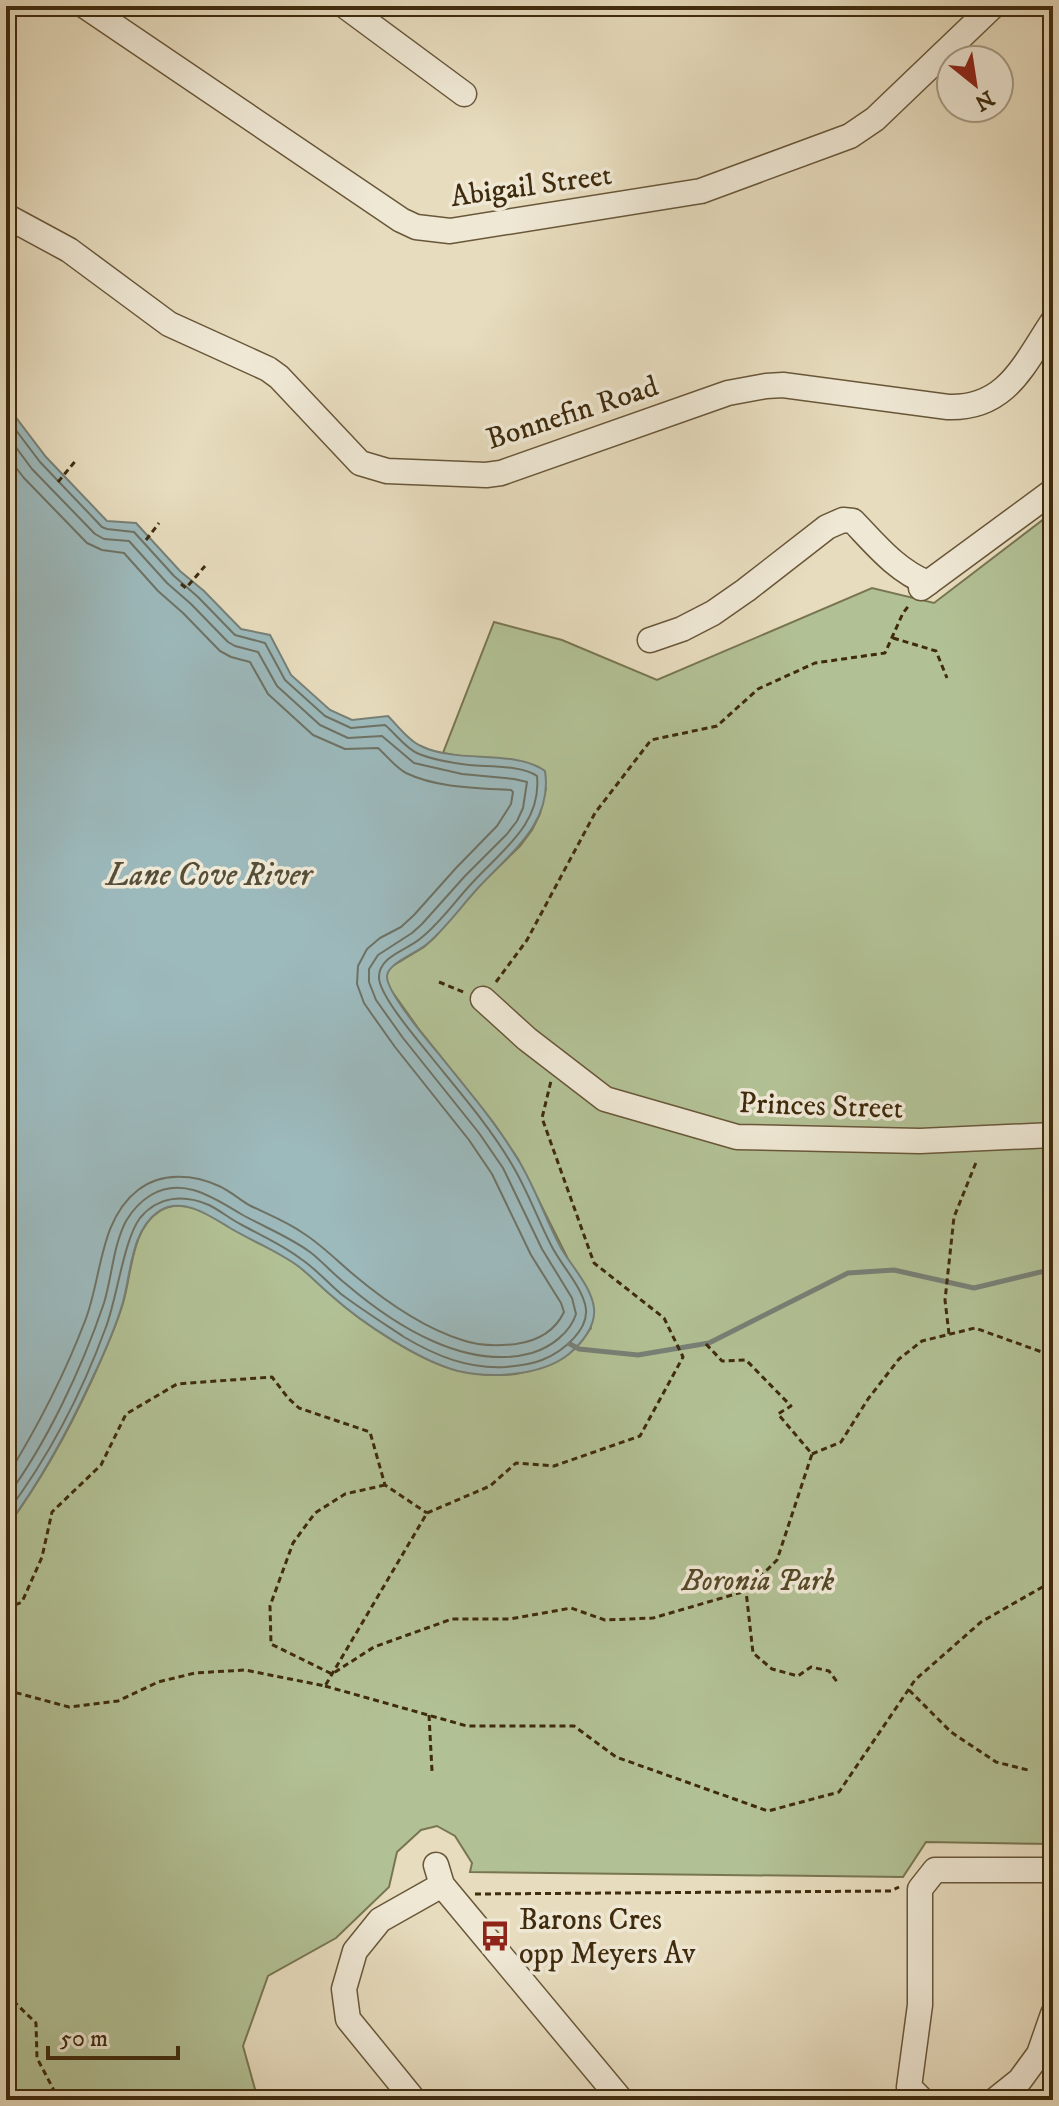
<svg xmlns="http://www.w3.org/2000/svg" width="1059" height="2106" font-family="'IM FELL DW Pica',serif">
<style>
.green{fill:#b2c195;stroke:#787651;stroke-width:2}
.water{fill:#9cb9bc;stroke:#778076;stroke-width:2}
.lines{fill:none;stroke-linecap:round;stroke-linejoin:round}
.shore{stroke:#6e7264;stroke-width:2}
.stream{stroke:#778076;stroke-width:5}
.minor-casing{stroke:#695739;stroke-width:27}
.path{stroke:#3f2b0d;stroke-width:3;stroke-dasharray:6 4;stroke-linecap:butt}
.minor{stroke:#efe8d5;stroke-width:24}
.labels{text-anchor:middle;stroke-width:7;stroke-linejoin:round;paint-order:stroke}
.street-label{font-size:30px;fill:#3f2b0d;stroke:#efe8d5}
.park-label{font-size:30px;font-style:italic;fill:#564928;stroke:#efe8d5}
.poi-label{font-size:30px;fill:#3f2b0d;stroke:#efe8d5;text-anchor:start}
.water-label{font-size:32px;font-style:italic;fill:#564e39;stroke:#efe8d5}
</style>
<rect width="100%" height="100%" fill="#e7dcbe"/>
<filter id="stains"><feTurbulence type="fractalNoise" baseFrequency=".0025" numOctaves="4"/><feColorMatrix values="0 0 0 0 .2 0 0 0 0 .09 0 0 0 0 .02 0 0 0 .5 -.17"/></filter>
<radialGradient id="worn" r=".72"><stop offset=".6" stop-color="#630" stop-opacity="0"/><stop offset="1" stop-color="#630" stop-opacity=".3"/></radialGradient>
<path class="green" d="M1053 512V1844L926 1842 903 1877 470 1872 472 1863 455 1836 437 1826 421 1830 397 1852 389 1887 336 1938 268 1976 243 2046 258 2100H6V1528C40 1482 67 1434 91 1382 103 1356 115 1330 123 1303 132 1273 131 1229 160 1211 184 1196 213 1217 233 1229 253 1242 276 1250 296 1264 309 1274 320 1286 332 1296 361 1322 419 1361 456 1370 485 1377 519 1378 545 1365 567 1355 577 1348 591 1328L567 1257 518 1159 493 1122 418 1028 391 990 387 981V973L391 967 424 947 435 937 477 888 520 846 532 830 540 814 546 788 466 757 443 753 494 622 562 640 657 680 872 588 934 603Z"/>
<path class="water" d="M6 406 8 407 46 457 107 521 136 523 180 571 204 591 241 629 270 635 291 675 330 710 352 720 388 716C398 726 409 741 421 746 457 764 515 749 545 771 553 823 510 853 479 887 462 905 447 927 427 944 417 953 388 963 387 976 386 991 427 1040 438 1053 465 1087 494 1120 517 1158 535 1186 545 1219 561 1248 572 1267 591 1286 594 1308 596 1326 582 1343 569 1354 553 1367 532 1372 512 1374 494 1376 475 1375 458 1371 420 1361 362 1323 332 1296 320 1286 310 1275 298 1266 276 1250 252 1241 230 1228 210 1216 183 1196 159 1211 131 1230 131 1273 123 1302 115 1330 103 1356 91 1381 67 1433 40 1482 6 1528Z"/>
<g class="lines">
<g class="shore">
<path d="M6 417 40 462 102 527 107 529 134 532 174 576 198 597 235 635 265 643 285 680 325 716 351 728 385 725C396 734 406 749 419 754 434 760 452 763 469 765 488 767 522 765 537 776 542 824 501 851 473 882 455 901 441 922 421 938 408 950 378 956 379 978 380 996 416 1038 428 1053 457 1089 488 1124 511 1163 527 1189 537 1218 551 1245 561 1265 579 1283 585 1304 592 1329 562 1352 542 1360 530 1365 517 1366 505 1367 468 1369 436 1356 404 1337 383 1323 361 1309 341 1294 328 1283 316 1269 301 1259 283 1245 262 1236 242 1225 230 1219 221 1211 209 1205 184 1194 158 1196 140 1218 124 1239 117 1298 106 1327 82 1393 48 1458 6 1514"/>
<path d="M6 434 32 469 95 534 104 539 129 541 167 583 191 604 228 642 235 646 258 652 277 686 320 725 348 738 382 736 414 763 462 774 514 779 527 782 523 808 517 821 507 834 465 876 422 924 412 933 378 955 369 969V982L376 1000 403 1038 479 1133 503 1168 542 1249 572 1298 576 1314C570 1333 551 1347 532 1353 466 1371 395 1326 346 1284 333 1274 323 1262 310 1252 288 1236 264 1227 241 1214 214 1198 183 1176 151 1195 141 1201 132 1211 126 1221 113 1246 112 1277 104 1303 82 1368 47 1443 6 1498"/>
<path d="M6 455 24 478 87 543 102 550 124 553 158 591 183 613 220 651 231 657 250 662 268 694 313 735 345 749 378 748C387 756 395 767 406 773 437 788 477 788 511 790L513 792 511 804 497 826 456 868 414 915 401 927 380 938 367 949 358 966 357 984 364 1003 373 1016 395 1047 469 1140 492 1174 531 1255 561 1303 564 1312C555 1331 537 1341 516 1344 499 1346 479 1346 462 1340 424 1328 385 1301 354 1275 337 1261 322 1245 303 1233 286 1221 267 1214 249 1205 239 1199 230 1191 219 1186 193 1174 161 1172 138 1190 99 1220 102 1278 85 1321 64 1376 37 1428 6 1478"/>
</g>
<path class="stream" d="M570 1344 579 1349 638 1355 709 1343 848 1273 894 1270 974 1288 1053 1269"/>
<g class="minor-casing">
<g id="minor">
<path d="M85 6 401 220 416 227 450 231 701 191 850 136 875 119 993 6"/>
<path d="M345 6 464 94"/>
<path d="M6 216 69 250 169 324 268 369 279 377 360 463 387 471 486 475 501 473 728 393 766 386 783 385 948 407C1007 409 1024 364 1053 321"/>
<path d="M921 588 1053 491"/>
<path d="M650 640 682 629 713 613 746 590 827 527 843 520 853 521C876 545 897 571 928 583"/>
<path d="M483 999 527 1039 605 1099 737 1137 920 1141 1053 1135"/>
<path d="M436 1865 442 1885 621 2100"/>
<path d="M414 2100 348 2019 344 1989 355 1951 380 1920 442 1885"/>
<path d="M922 2100 909 2087 920 2005V1889L935 1870H1053"/>
<path d="M995 2100 1020 2080 1039 2054 1053 2014"/>
</g>
</g>
<g class="path">
<path d="M58 482 77 459"/>
<path d="M146 540 159 523"/>
<path d="M181 584 186 588 205 566"/>
<path d="M893 638 936 651 947 678"/>
<path d="M439 982 466 993"/>
<path d="M496 982 527 940 595 813 651 740 717 726 758 689 815 663 885 653 903 613 910 604"/>
<path d="M949 1334 945 1300 954 1217 977 1160"/>
<path d="M706 1344 722 1361 746 1360 791 1406 778 1414 812 1454 777 1560 746 1591 753 1653 772 1669 798 1676 811 1667 829 1671 838 1683"/>
<path d="M812 1454 841 1442 868 1399 899 1359 922 1341 975 1328 1053 1356"/>
<path d="M385 1485 345 1494 315 1513 293 1543 270 1606 271 1644 332 1674 374 1647 452 1619H510L571 1608 605 1620 653 1618 746 1591"/>
<path d="M427 1513 490 1486 516 1463 554 1466 640 1436 683 1357 664 1318 594 1263 542 1118 551 1081"/>
<path d="M6 1609 22 1602 42 1557 52 1512 101 1465 126 1414 177 1384 272 1377 288 1398 299 1408 370 1432 385 1485 427 1513"/>
<path d="M325 1686 467 1726H574L616 1757 768 1811 839 1792 915 1680 981 1622 1053 1581"/>
<path d="M6 1690 69 1707 118 1701 158 1682 195 1673 245 1670 325 1686 427 1513"/>
<path d="M909 1690 951 1732 996 1762 1028 1770"/>
<path d="M429 1715 432 1771"/>
<path d="M475 1894 891 1891 899 1887"/>
<path d="M6 1994 36 2023 37 2058 59 2100"/>
</g>
<use href="#minor" class="minor"/>
</g>
<defs>
<g id="bus-bare" transform="scale(2.4)"><path d="M-5-6H5V4H4V6H2V4H-2V6H-4V4H-5ZM-3.5-4V0h7V-4ZM-3.5 1.2v1.5H-2V1.2ZM2 1.2v1.5H3.5V1.2Z" fill="#8f2418" stroke="#efe8d5" stroke-width="2.5" paint-order="stroke"/></g>
</defs>
<g fill-rule="evenodd">
<use href="#bus-bare" x="495" y="1936"/>
</g>
<g class="labels">
<g class="street-label">
<text transform="translate(531 185) rotate(-8)" y="10">Abigail Street</text>
<text transform="translate(572 412) rotate(-18)" y="10">Bonnefin Road</text>
<text transform="translate(821 1105) rotate(2)" y="10">Princes Street</text>
</g>
<g class="park-label">
<text x="758" y="1590">Boronia Park</text>
</g>
<g class="poi-label">
<text x="519" y="1929">Barons Cres<tspan x="519" dy="34">opp Meyers Av</tspan></text>
</g>
<g class="water-label">
<text x="209" y="885">Lane Cove River</text>
</g>
</g>
<rect width="1059" height="2106" fill="none" stroke="#e7dcbe" stroke-width="32"/>
<rect x="8" y="8" width="1043" height="2090" fill="none" stroke="#3f2b0d" stroke-width="4"/>
<rect x="16" y="16" width="1027" height="2074" fill="none" stroke="#3f2b0d" stroke-width="2"/>
<g transform="translate(975 84) rotate(150)"><circle r="38" fill="#efe8d5" stroke="#a99c85" stroke-width="2"/>
<path d="M0-6L14 30L0 20L-14 30Z" fill="#8f2418"/>
<text y="-12" font-size="22" font-weight="bold" text-anchor="middle" fill="#3f2b0d">N</text>
</g>
<path d="M48 2046v12h130v-12" fill="none" stroke="#3f2b0d" stroke-width="4"/>
<text x="60" y="2046" font-size="24" fill="#3f2b0d" stroke="#efe8d5" stroke-width="6" paint-order="stroke">50 m</text>
<rect width="100%" height="100%" filter="url(#stains)"/>
<rect width="100%" height="100%" fill="url(#worn)"/>
</svg>
